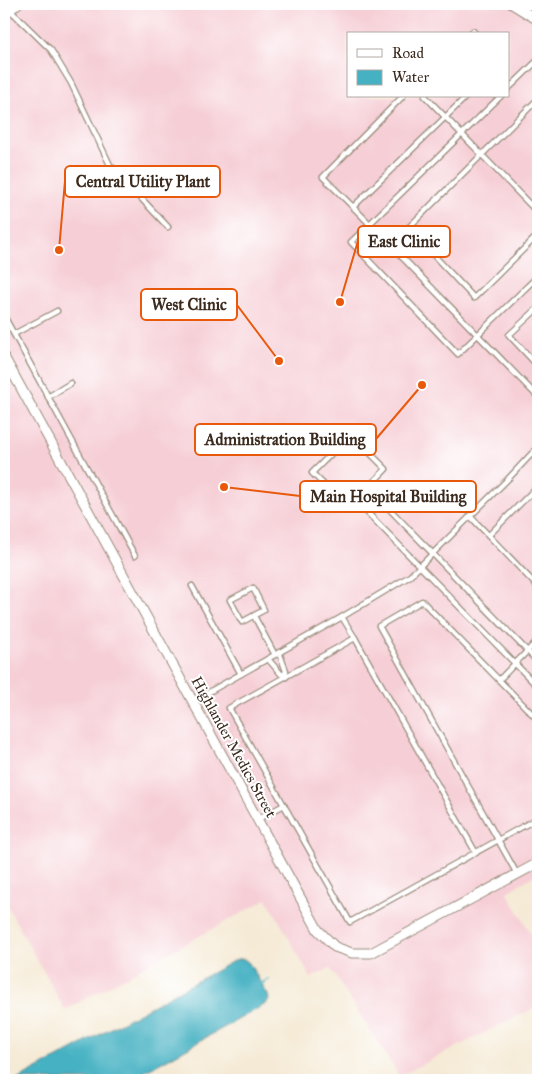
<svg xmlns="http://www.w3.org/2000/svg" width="542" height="1084" font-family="'IM FELL Great Primer',serif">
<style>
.built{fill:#f6cfd6;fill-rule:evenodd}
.water{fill:#45b1c2;stroke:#406e70}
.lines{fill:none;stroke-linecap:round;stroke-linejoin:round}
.stream{stroke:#45b1c2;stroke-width:2.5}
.lane-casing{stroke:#988a7a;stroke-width:7}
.street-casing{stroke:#988a7a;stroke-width:11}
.lane{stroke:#fff;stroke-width:4.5}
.street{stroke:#fff;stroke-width:9}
.labels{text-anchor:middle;stroke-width:4;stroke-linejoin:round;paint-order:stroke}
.street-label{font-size:15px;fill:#3b2a1e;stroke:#fff}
.leader{fill:none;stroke:#e8590c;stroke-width:2}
.callout-dot{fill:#e8590c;stroke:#fff;stroke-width:2}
.callout{fill:#fff;stroke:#e8590c;stroke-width:2}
.callout-label{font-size:16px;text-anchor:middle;font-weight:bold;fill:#3b2a1e}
</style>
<rect width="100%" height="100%" fill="#fff"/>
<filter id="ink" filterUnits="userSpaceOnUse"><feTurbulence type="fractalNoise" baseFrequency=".02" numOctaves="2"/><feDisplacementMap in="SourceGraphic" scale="10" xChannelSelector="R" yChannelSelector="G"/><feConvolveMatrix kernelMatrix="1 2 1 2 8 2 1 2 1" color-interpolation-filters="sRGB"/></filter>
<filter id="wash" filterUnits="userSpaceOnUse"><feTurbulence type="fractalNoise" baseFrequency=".0096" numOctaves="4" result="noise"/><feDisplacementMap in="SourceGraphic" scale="20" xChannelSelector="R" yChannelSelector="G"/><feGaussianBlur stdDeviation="1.12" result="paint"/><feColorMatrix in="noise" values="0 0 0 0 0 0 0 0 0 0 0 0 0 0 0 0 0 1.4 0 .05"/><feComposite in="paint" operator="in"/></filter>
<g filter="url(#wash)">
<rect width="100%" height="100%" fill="#f5ead5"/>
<path class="built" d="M4 4H538V873L507 892 538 946V1006L399 1076 330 968 311 978 267 899 65 1010 4 900ZM348 34H508V96H348Z"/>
<path class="water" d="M237 959H244L249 963 268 995 269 1000 266 1004 130 1080H17Z"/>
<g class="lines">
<path class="stream" d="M261 984 269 979"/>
</g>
</g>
<g filter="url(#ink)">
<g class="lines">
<g class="lane-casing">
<g id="lane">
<path d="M10 10 51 50 71 83 110 165 168 227"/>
<path d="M470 34 473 31 476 34"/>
<path d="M508 89 538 60"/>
<path d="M403 96 323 177 362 216 538 397"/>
<path d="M425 96 538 213"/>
<path d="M501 96 351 242 458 354 538 276"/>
<path d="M538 99 408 228 474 298 538 235"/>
<path d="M353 207 467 96"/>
<path d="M538 308 509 335 538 366"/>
<path d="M4 316 135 556"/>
<path d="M14 334 57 311"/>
<path d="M48 397 71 383"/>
<path d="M351 434 386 469 348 508 312 473Z"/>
<path d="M368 487 538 662"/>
<path d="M355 500 538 687"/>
<path d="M470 516 538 587"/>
<path d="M489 535 538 486"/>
<path d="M192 586 241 674"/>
<path d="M253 588 264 610 242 622 230 600Z"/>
<path d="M254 616 275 655"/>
<path d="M342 617 355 638 229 708 350 922 538 818"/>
<path d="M355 638 476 853"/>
<path d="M279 652 286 671 284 675"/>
<path d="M268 659 281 674 284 675 286 677"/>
<path d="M499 680 538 640"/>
<path d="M193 701 342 617 410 576 508 479 538 447"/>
<path d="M258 819 284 805"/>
<path d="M517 874 379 626 422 601 538 720"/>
</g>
</g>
<g class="street-casing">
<g id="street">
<path d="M512 4 538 20"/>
<path d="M4 15 17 4"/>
<path d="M4 357 318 930 335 947 352 953H371L538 863"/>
</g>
</g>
<use href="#lane" class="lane"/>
<use href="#street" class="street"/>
</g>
</g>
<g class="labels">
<g class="street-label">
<text transform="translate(234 747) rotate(61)" y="5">Highlander Medics Street</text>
</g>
</g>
<path class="leader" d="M59 250L65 181M340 302L358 241M279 361L237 305M422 385L376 439M224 487L300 496"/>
<g class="callout-dot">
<circle cx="59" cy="250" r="5"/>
<circle cx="340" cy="302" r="5"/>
<circle cx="279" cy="361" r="5"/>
<circle cx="422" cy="385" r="5"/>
<circle cx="224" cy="487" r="5"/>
</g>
<g class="callout">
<rect x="65" y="166" width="155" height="31" rx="5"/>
<rect x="358" y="226" width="92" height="31" rx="5"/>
<rect x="141" y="289" width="96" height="31" rx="5"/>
<rect x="195" y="424" width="181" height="31" rx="5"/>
<rect x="300" y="481" width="176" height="31" rx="5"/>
</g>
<g class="callout-label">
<text x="143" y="187">Central Utility Plant</text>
<text x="404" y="247">East Clinic</text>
<text x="189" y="310">West Clinic</text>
<text x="285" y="445">Administration Building</text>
<text x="388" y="502">Main Hospital Building</text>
</g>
<rect width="542" height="1084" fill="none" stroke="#fff" stroke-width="20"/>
<rect x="347" y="32" width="162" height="65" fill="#ffffff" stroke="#b1aaa5"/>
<rect x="357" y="49" width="25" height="8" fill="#ffffff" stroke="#b1aaa5"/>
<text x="392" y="58" font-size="15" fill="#3b2a1e">Road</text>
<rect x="357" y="70" width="25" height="15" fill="#45b1c2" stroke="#b1aaa5"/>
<text x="392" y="82" font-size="15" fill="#3b2a1e">Water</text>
</svg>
